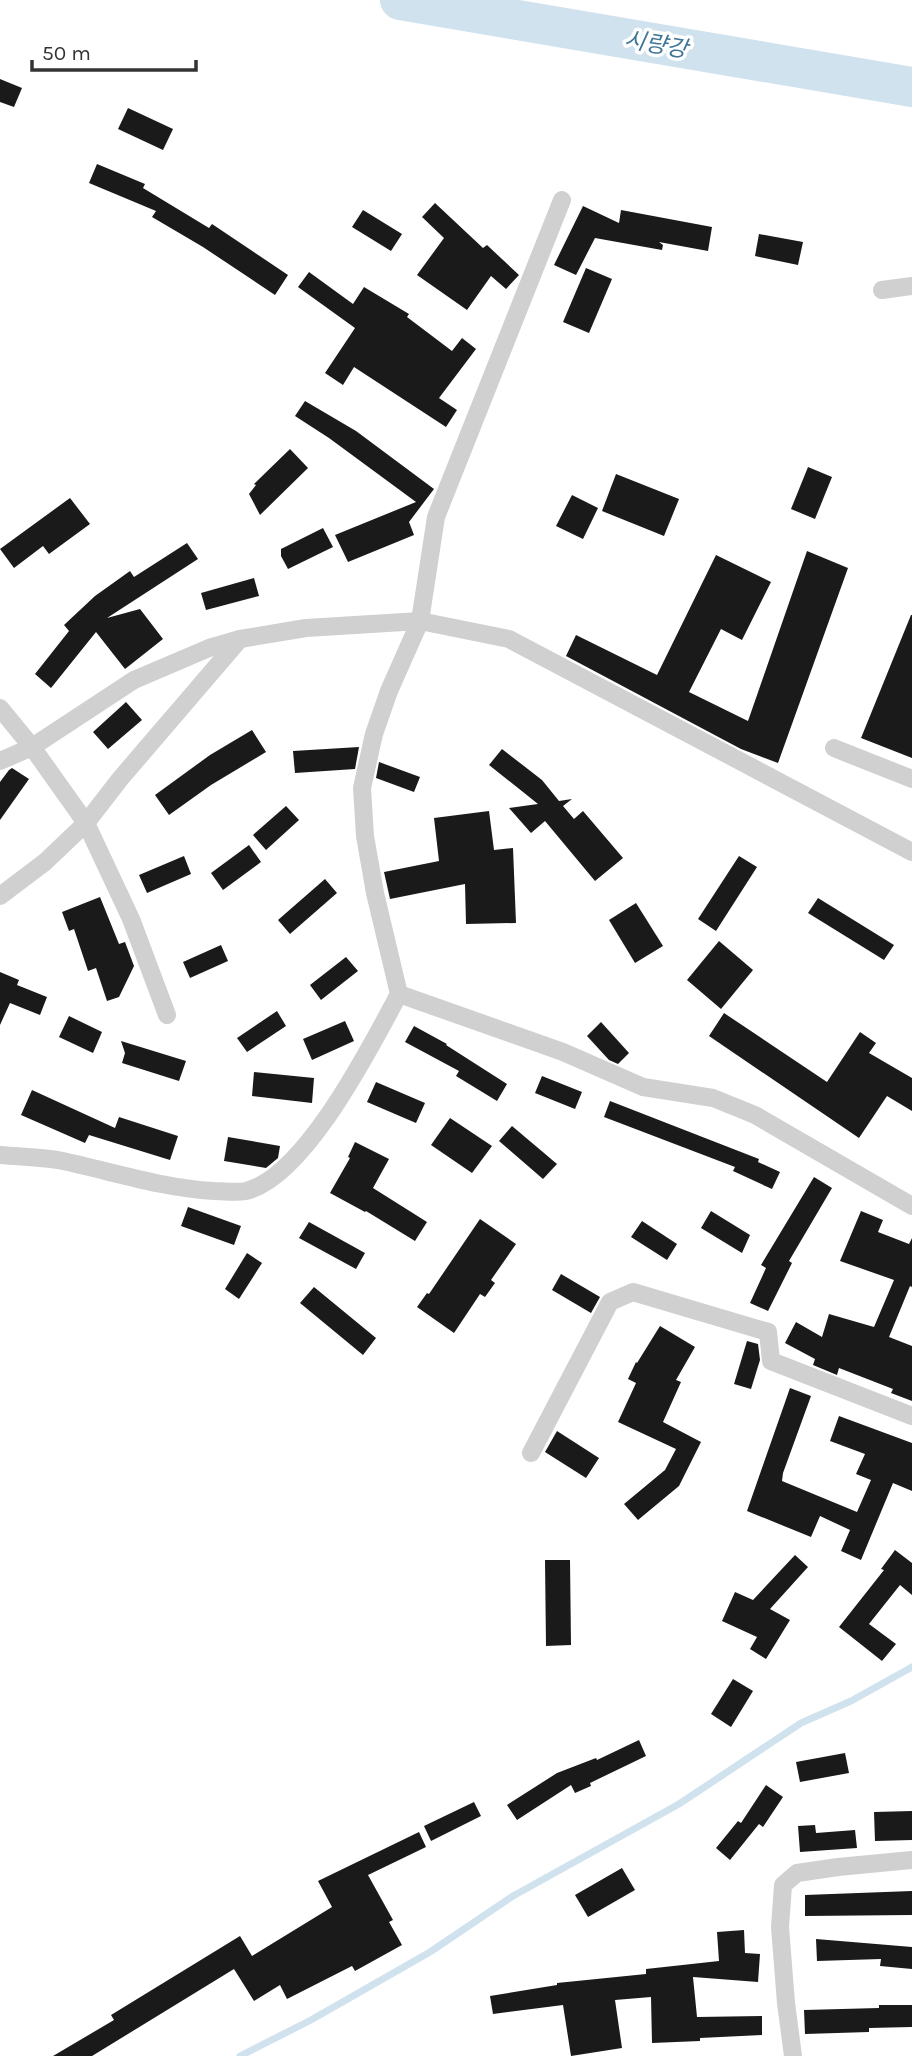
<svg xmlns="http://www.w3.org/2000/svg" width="912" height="2056" font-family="Karla,'Noto Sans KR',sans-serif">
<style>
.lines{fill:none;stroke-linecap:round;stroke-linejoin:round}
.stream{stroke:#cfe2ee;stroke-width:7}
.river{stroke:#cfe2ee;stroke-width:40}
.building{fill:#1a1a1a}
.street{stroke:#d0d0d0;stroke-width:18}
.labels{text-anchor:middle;stroke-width:7;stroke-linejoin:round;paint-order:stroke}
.water-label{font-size:23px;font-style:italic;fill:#3f7597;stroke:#fff}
</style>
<rect width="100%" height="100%" fill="#fff"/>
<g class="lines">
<path class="stream" d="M240 2056 311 2020 430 1952 513 1896 679 1804 801 1723 851 1701 912 1667"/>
<path class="river" d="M400 0 912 87"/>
</g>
<g class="building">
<path d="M0 79 22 88 14 107 0 102Z"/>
<path d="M128 108 173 129 163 150 118 129Z"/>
<path d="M97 164 145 184 143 188 209 228 212 224 288 275 275 295 203 247 152 217 156 211 89 183Z"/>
<path d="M435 203 483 248 487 245 519 275 506 289 491 276 467 310 417 275 444 238 422 217Z"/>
<path d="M583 206 619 223 621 210 712 227 708 251 659 242 663 245 662 250 595 238 576 275 554 265Z"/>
<path d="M363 210 402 234 391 251 352 227Z"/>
<path d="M759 234 803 242 798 265 755 256Z"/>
<path d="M586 268 612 279 589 333 563 322Z"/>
<path d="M309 272 353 304 364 287 409 314 407 317 452 351 462 338 476 349 439 398 457 410 446 427 354 367 343 385 325 373 355 328 298 287Z"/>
<path d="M305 401 356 431 434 489 409 522 414 535 348 562 335 535 416 502 329 438 295 416Z"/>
<path d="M290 449 308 468 260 515 249 494 256 485 254 484Z"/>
<path d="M808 467 832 477 815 519 791 509Z"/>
<path d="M616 474 679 499 664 536 602 511Z"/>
<path d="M572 495 598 508 583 539 556 526Z"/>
<path d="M70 498 90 524 49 554 43 546 14 568 0 549Z"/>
<path d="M323 528 333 547 288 569 281 556V549Z"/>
<path d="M187 543 198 559 107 618 140 609 163 639 125 669 96 632 51 688 35 674 69 631 64 625 95 596 130 571 134 577Z"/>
<path d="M807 551 848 568 778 763 741 749 566 656 576 635 657 675 716 555 771 582 742 640 721 629 689 692 748 721Z"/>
<path d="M254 578 259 596 206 610 201 593Z"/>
<path d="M911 615H912V758L861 738Z"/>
<path d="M126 702 142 720 108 749 93 732Z"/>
<path d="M252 730 266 752 211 785 169 815 155 795 210 755Z"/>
<path d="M359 747 355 769 295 773 293 751Z"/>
<path d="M502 749 542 780 559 801 572 799 563 806 574 819 583 811 623 858 595 881 545 821 531 833 509 808 538 804 489 765Z"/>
<path d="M379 762 420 777 414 792 376 778Z"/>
<path d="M12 768 29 779 0 820V782L9 770Z"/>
<path d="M286 806 299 820 266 850 253 835Z"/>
<path d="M489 811 494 850 513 848 516 923 466 924 465 884 390 899 384 872 439 861 434 818Z"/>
<path d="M249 845 261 862 223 890 211 873Z"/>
<path d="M184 856 191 874 147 893 139 875Z"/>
<path d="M739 856 757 867 716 931 698 919Z"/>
<path d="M325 879 337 893 290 934 278 920Z"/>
<path d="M100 897 119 944 125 942 134 966 119 997 107 1001 96 968 88 971 74 929 69 931 62 912Z"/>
<path d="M818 898 894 945 884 960 808 913Z"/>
<path d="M636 903 663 946 635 963 609 920Z"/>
<path d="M719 941 753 970 721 1009 687 980Z"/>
<path d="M221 945 228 961 190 978 183 962Z"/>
<path d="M346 957 358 971 321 1000 310 985Z"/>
<path d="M0 972 19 980 17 985 47 997 40 1015 10 1003 0 1025Z"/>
<path d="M277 1011 286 1026 247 1052 237 1038Z"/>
<path d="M724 1013 827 1082 860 1032 876 1043 869 1053 912 1078V1111L887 1096 859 1138 709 1036Z"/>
<path d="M69 1016 102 1032 93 1053 59 1037Z"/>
<path d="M345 1021 354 1041 312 1060 303 1039Z"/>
<path d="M601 1022 629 1053 618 1064 609 1060 587 1036Z"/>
<path d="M414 1026 447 1044 446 1045 507 1084 497 1101 456 1076 459 1071 405 1042Z"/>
<path d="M121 1041 186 1061 179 1081 122 1063 125 1053Z"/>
<path d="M254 1072 314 1078 312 1103 252 1096Z"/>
<path d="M542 1076 582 1092 575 1109 535 1093Z"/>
<path d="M376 1082 425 1103 416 1123 367 1102Z"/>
<path d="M32 1090 115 1128 119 1117 178 1136 170 1160 89 1135 85 1143 21 1115Z"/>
<path d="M610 1101 759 1159 758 1162 780 1172 772 1189 733 1171 735 1167 604 1117Z"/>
<path d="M450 1118 492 1146 472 1173 431 1145Z"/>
<path d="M512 1126 557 1164 543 1179 499 1141Z"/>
<path d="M228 1137 280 1146 278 1158 266 1168 224 1161Z"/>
<path d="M355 1142 389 1159 373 1188 427 1222 415 1241 366 1211 365 1212 330 1193 350 1158 348 1157Z"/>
<path d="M814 1177 832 1188 789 1261 792 1263 768 1311 750 1303 766 1268 761 1265Z"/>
<path d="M188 1207 241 1226 234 1245 181 1226Z"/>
<path d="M711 1211 750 1235 742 1253 701 1228Z"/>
<path d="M861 1211 883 1220 878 1232 909 1244 912 1238V1287L910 1286 889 1337 912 1346V1401L891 1393 893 1389 839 1368 837 1375 813 1365 815 1359 785 1343 796 1322 822 1337 829 1314 874 1327 894 1280 840 1261Z"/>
<path d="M480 1219 516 1244 491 1280 495 1283 485 1297 480 1294 454 1333 417 1307 427 1293 429 1294Z"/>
<path d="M642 1221 677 1244 667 1260 631 1237Z"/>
<path d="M309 1222 365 1253 356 1269 299 1238Z"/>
<path d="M247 1253 262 1263 239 1299 225 1289Z"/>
<path d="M561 1274 600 1297 591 1313 552 1290Z"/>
<path d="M314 1287 376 1338 363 1355 300 1303Z"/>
<path d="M660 1326 695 1347 676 1380 681 1382 663 1422 701 1442 679 1486 638 1520 624 1504 665 1470 676 1449 618 1422 636 1383 628 1379 636 1362 637 1363Z"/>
<path d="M747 1341 758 1344 760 1360 751 1389 734 1384Z"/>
<path d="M790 1388 811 1396 783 1473 782 1481 857 1512 871 1480 856 1474 865 1454 830 1441 839 1416 912 1443V1491L893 1483 861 1560 841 1551 850 1530 820 1516 811 1537 747 1511Z"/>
<path d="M557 1431 599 1458 586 1478 545 1452Z"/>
<path d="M895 1550 912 1563V1595L900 1585 869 1624 896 1644 882 1661 839 1627 884 1570 881 1569Z"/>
<path d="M795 1555 808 1567 770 1609 790 1620 766 1659 750 1649 757 1637 722 1621 735 1592 753 1600Z"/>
<path d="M545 1560H570L571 1645 546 1646Z"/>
<path d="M733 1679 753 1691 731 1727 711 1714Z"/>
<path d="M639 1740 646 1756 590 1783 591 1786 575 1793 571 1785 517 1820 507 1805 557 1773 596 1758 597 1760Z"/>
<path d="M845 1753 849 1773 800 1782 796 1762Z"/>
<path d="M766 1785 783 1797 763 1827 759 1824 730 1860 716 1848 738 1821 741 1823Z"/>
<path d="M474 1802 481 1816 431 1841 424 1826Z"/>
<path d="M912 1811V1840L875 1841 874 1812Z"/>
<path d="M815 1825 816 1833 855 1830 857 1848 800 1852 798 1826Z"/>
<path d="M419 1832 426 1847 368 1875 393 1920 389 1922 402 1945 355 1971 352 1966 287 1999 280 1985 254 2001 234 1969 92 2056H53L114 2020 111 2015 240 1936 252 1956 332 1907 318 1881Z"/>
<path d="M622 1868 635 1890 588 1917 575 1895Z"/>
<path d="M912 1891V1915L805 1916V1895Z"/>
<path d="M744 1930 745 1953 760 1954 758 1982 693 1977 697 2017 762 2016V2035L700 2038V2041L652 2043 651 1997 615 2000 622 2048 571 2056 563 2005 493 2014 490 1996 557 1985V1983L646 1974V1969L719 1961 717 1932Z"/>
<path d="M816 1939 912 1947V1969L880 1966 881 1959 817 1961Z"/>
<path d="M879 2005H912V2027L869 2028V2032L805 2034 804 2010 879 2008Z"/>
</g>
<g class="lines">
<g class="street">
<path d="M562 200 436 517 420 621 389 691 374 734 362 788 365 836 375 893 399 994 563 1052 643 1087 713 1098 755 1115 912 1206"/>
<path d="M882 290 912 286"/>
<path d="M0 708 32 747 86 823 131 919 167 1015"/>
<path d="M834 748 912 779"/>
<path d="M0 761 32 747 134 680 209 648 240 639 306 628 420 621 509 639 912 852"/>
<path d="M0 896 45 862 86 823 120 779 240 639"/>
<path d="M0 1155C21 1157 43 1157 63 1161 114 1172 162 1188 214 1191 224 1191 236 1193 246 1191 305 1177 371 1046 399 994"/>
<path d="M531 1453 610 1302 633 1292 768 1332 771 1361 912 1416"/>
<path d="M793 2056 786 2003 780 1927 783 1885 797 1873 838 1867 912 1860"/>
</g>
</g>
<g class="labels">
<g class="water-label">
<text transform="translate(656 44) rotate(10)" y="8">시량강</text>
</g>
</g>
<path d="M32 60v10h164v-10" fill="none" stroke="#333333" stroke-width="3.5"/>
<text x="42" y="60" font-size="21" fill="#333333" stroke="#ffffff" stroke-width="5" paint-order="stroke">50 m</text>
</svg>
